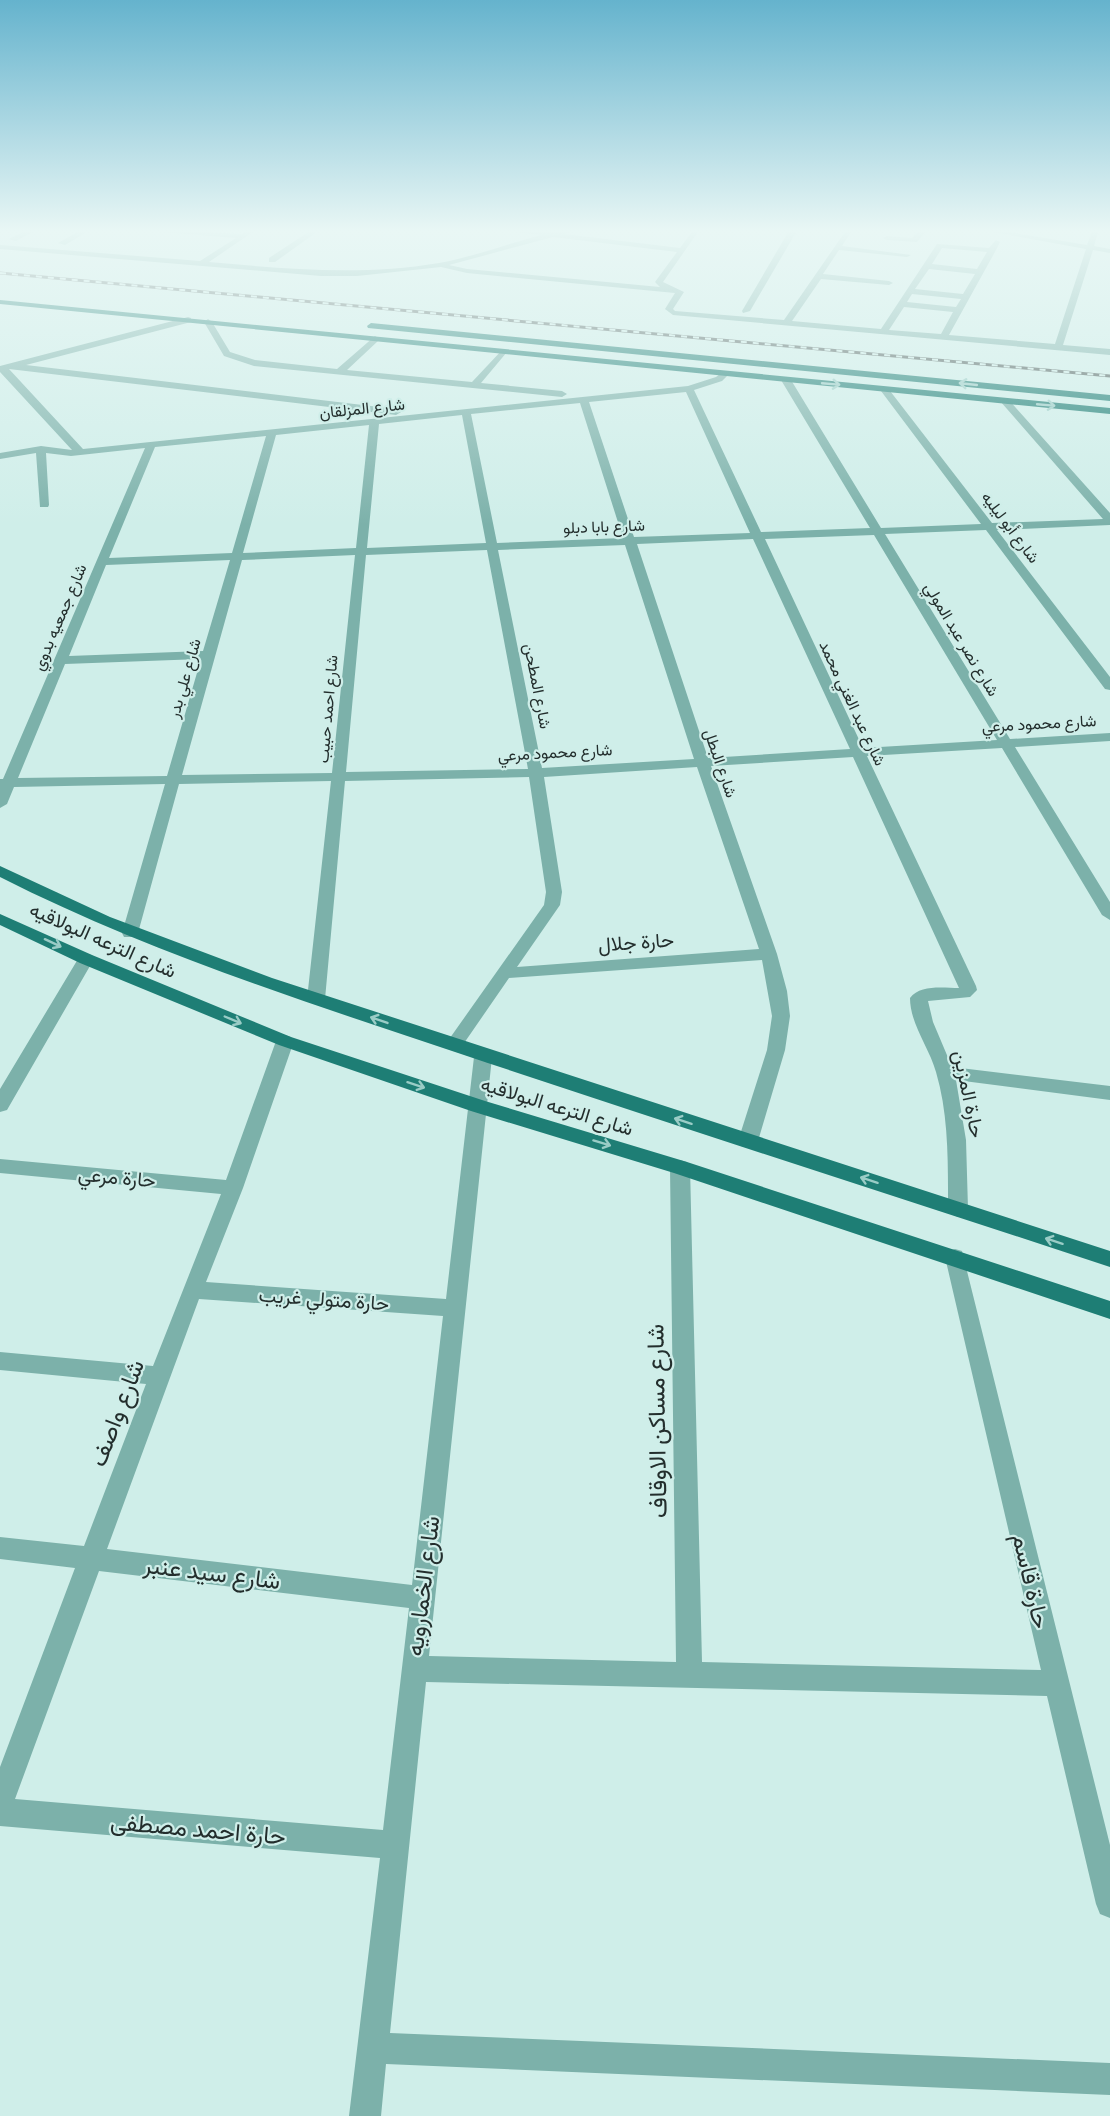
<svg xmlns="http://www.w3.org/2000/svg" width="1110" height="2116" font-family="'Exo 2',Vazirmatn,sans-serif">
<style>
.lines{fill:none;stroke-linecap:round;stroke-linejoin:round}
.minor{fill:#7cb1aa;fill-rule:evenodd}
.primary{fill:#1e7e75;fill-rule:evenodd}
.rail-casing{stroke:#4e5e5c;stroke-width:3}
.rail{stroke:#cfeee9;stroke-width:2;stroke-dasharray:6;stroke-linecap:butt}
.oneway{stroke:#9accc6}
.labels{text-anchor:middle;stroke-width:4.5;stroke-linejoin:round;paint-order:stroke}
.far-street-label{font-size:16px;fill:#232e2d;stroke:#cfeee9}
.street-label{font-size:20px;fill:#232e2d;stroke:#cfeee9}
.near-street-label{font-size:24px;fill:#232e2d;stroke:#cfeee9}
</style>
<rect width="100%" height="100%" fill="#cfeee9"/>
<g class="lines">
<g class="minor">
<path d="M29 229H38L16 241 9 239Z"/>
<path d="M83 229H92L65 245 58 243Z"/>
<path d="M145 229 242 234 250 229H257L209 262C286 269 361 276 439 263 473 257 507 244 541 235L508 231 505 229 552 232 575 229 564 234 680 248 694 229H700L663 282 684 292 673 309 675 311 784 320 847 229H853L842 246 911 255 907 257 839 250 823 274 889 281 893 283 889 285 821 279 792 321 881 329 937 244 989 248 996 240 1000 242 996 250 949 335 1055 344 1086 249 977 229H991L1087 245 1093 229H1099L1094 246 1110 249V253L1093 250 1063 345 1110 349V355L673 315 665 309 675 293 467 273 441 267 357 276H321L0 249V245L200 261 236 238 149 231ZM553 237 677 252 655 282 660 287 467 269 449 265ZM942 248 987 252 977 269 932 264ZM929 269 975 274 963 294 915 289ZM912 294 961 299 956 307 907 302ZM904 307 953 312 941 334 889 330Z"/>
<path d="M313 229H321L275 262H269V258Z"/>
<path d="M790 229H798L750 311 743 313 742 311Z"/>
<path d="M920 229H928L917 242 887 240 883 238 887 236 912 238Z"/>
<path d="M188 317 191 318V322L26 365 396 409 401 412 396 415 9 369 83 449 688 386 716 377 724 371 729 374 722 381 694 390 761 532 870 528 781 380 786 377 791 380 881 528 981 524 881 391V387H887L992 523 1103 519 1000 401 1008 399 1110 513V525L997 530 1110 677V690L1105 689 986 530 885 534 1010 739 1110 733V741L1015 747 1110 902V920L1102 915 1002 748 867 756 976 986 977 990 970 997 928 1001 933 1022 952 1067 1110 1086V1100L956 1080 966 1140 968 1209 965 1214 958 1217 951 1214 948 1209C948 1164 949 1116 936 1072 929 1047 910 1024 910 998 920 984 944 988 959 988L853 757 711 766 777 954 787 991 790 1016 785 1050 758 1141 755 1146 748 1148 741 1146 738 1141 767 1050 772 1016 762 960 509 978 460 1049H448L445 1045 544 905 546 892 529 777 345 781 325 999 322 1003H310L307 999 331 781 179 784 138 933 136 937H124L122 933 165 784 14 787 7 804 0 808V779H3L145 448 71 456 46 453 49 505 48 507H40L36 453 0 459V453L41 446 72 450 0 372V366ZM686 392 750 533 634 537 589 402ZM580 403 623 538 497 543 471 414ZM462 415 486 543 367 548 379 424ZM369 425 356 548 243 553 276 435ZM266 436 232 553 109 558 155 447ZM874 535 997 740 863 748 765 539ZM753 539 850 749 708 758 637 544ZM625 545 694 759 542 768 498 550ZM487 550 528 769 346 772 366 555ZM355 555 332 773 182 775 242 560ZM230 560 203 651 69 656 106 565ZM201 659 167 776 18 778 65 664ZM697 767 759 949 517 967 560 905 562 892 544 777Z"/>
<path d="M208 319 212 322 230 352 255 360 337 369 375 336 379 339 378 341 347 370 472 382 503 349 507 352 481 383 562 391 567 394 562 397 254 366 224 356 204 322Z"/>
<path d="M86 954 92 955 94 959 7 1110 0 1112V1089L78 959 80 955Z"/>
<path d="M285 1035 291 1037 294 1041 243 1188 206 1282 446 1299 474 1057 477 1053 483 1051 489 1053 492 1057 429 1656 676 1662 670 1167 673 1162 680 1160 687 1162 690 1167 702 1662 1041 1670 945 1257 948 1251 955 1249 962 1251 1110 1845V1918L1100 1914 1096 1904 1047 1696 426 1682 390 2033 1110 2063V2095L386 2064 381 2116H349L380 1858 0 1826V1767L75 1568 0 1559V1537L84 1546 146 1384 0 1370V1352L153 1366 221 1194 0 1173V1159L226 1180 276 1041 279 1037ZM199 1299 443 1316 412 1585 107 1549ZM99 1571 409 1608 383 1830 15 1799Z"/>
</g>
<g class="primary">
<path d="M0 300 1110 408V414L0 304Z"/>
<path d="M371 323 1110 395V401L368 328 367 326Z"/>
<path d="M0 866 110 917 272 978 1110 1251V1267C895 1196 679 1127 464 1055 306 1002 148 952 0 877Z"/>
<path d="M0 914 92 955 291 1037 485 1101 687 1162 1110 1301V1319L674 1173 471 1111 279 1045 80 963 0 925Z"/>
</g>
<g class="rail-casing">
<path id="rail" d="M0 273 1110 376"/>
</g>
<use href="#rail" class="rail"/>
</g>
<defs><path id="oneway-shaft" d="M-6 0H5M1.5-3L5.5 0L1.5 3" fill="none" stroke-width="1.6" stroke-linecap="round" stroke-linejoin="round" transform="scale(1.5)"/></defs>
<g class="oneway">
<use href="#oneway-shaft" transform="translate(831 384) rotate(5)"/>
<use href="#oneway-shaft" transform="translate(968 384) rotate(-174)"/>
<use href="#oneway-shaft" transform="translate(1046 405) rotate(5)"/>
<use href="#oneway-shaft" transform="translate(53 943) rotate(25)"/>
<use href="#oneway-shaft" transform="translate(233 1020) rotate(23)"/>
<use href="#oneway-shaft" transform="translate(379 1020) rotate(-161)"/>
<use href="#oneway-shaft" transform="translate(416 1085) rotate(18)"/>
<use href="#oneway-shaft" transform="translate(683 1121) rotate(-162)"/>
<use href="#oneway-shaft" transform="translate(602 1143) rotate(17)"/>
<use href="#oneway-shaft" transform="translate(869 1180) rotate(-162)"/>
<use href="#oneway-shaft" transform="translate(1054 1241) rotate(-162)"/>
</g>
<linearGradient id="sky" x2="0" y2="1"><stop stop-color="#65b3cd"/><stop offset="0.44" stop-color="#e9f7f5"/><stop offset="1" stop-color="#e9f7f5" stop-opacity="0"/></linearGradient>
<rect width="1110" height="525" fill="url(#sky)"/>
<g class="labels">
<g class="far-street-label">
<text transform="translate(362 408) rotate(-6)" y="6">شارع المزلقان</text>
<text transform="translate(604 526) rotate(-2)" y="6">شارع بابا دبلو</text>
<text transform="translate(1011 527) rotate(53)" y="6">شارع أبو ليليه</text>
<text transform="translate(59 617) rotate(-67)" y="6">شارع جمعيه بدوي</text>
<text transform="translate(962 639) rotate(59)" y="6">شارع نصر عبد المولي</text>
<text transform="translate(184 678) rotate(-74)" y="6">شارع علي بدر</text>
<text transform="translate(538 686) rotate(79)" y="6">شارع المطحن</text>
<text transform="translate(853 703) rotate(65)" y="6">شارع عبد الغني محمد</text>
<text transform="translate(327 709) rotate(-85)" y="6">شارع احمد حبيب</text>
<text transform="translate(1039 723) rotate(-3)" y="6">شارع محمود مرعي</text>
<text transform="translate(555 752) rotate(-3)" y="6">شارع محمود مرعي</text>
<text transform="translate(721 763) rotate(71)" y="6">شارع البطل</text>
</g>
<g class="street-label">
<text transform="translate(103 940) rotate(24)" y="7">شارع الترعه البولاقيه</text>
<text transform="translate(636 942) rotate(-4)" y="7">حارة جلال</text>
<text transform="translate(969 1094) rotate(78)" y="7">حارة المزين</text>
<text transform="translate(557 1106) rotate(17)" y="7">شارع الترعه البولاقيه</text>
<text transform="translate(117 1177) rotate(5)" y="7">حارة مرعي</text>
<text transform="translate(324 1299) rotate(4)" y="7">حارة متولي غريب</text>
</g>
<g class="near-street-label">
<text transform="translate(117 1413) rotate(-69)" y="8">شارع واصف</text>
<text transform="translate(657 1421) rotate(-91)" y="8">شارع مساكن الاوقاف</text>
<text transform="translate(212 1573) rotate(7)" y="8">شارع سيد عنبر</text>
<text transform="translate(1031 1581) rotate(77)" y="8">حارة قاسم</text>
<text transform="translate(423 1586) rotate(-83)" y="8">شارع الخمارويه</text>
<text transform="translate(198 1829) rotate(5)" y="8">حارة احمد مصطفى</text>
</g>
</g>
</svg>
